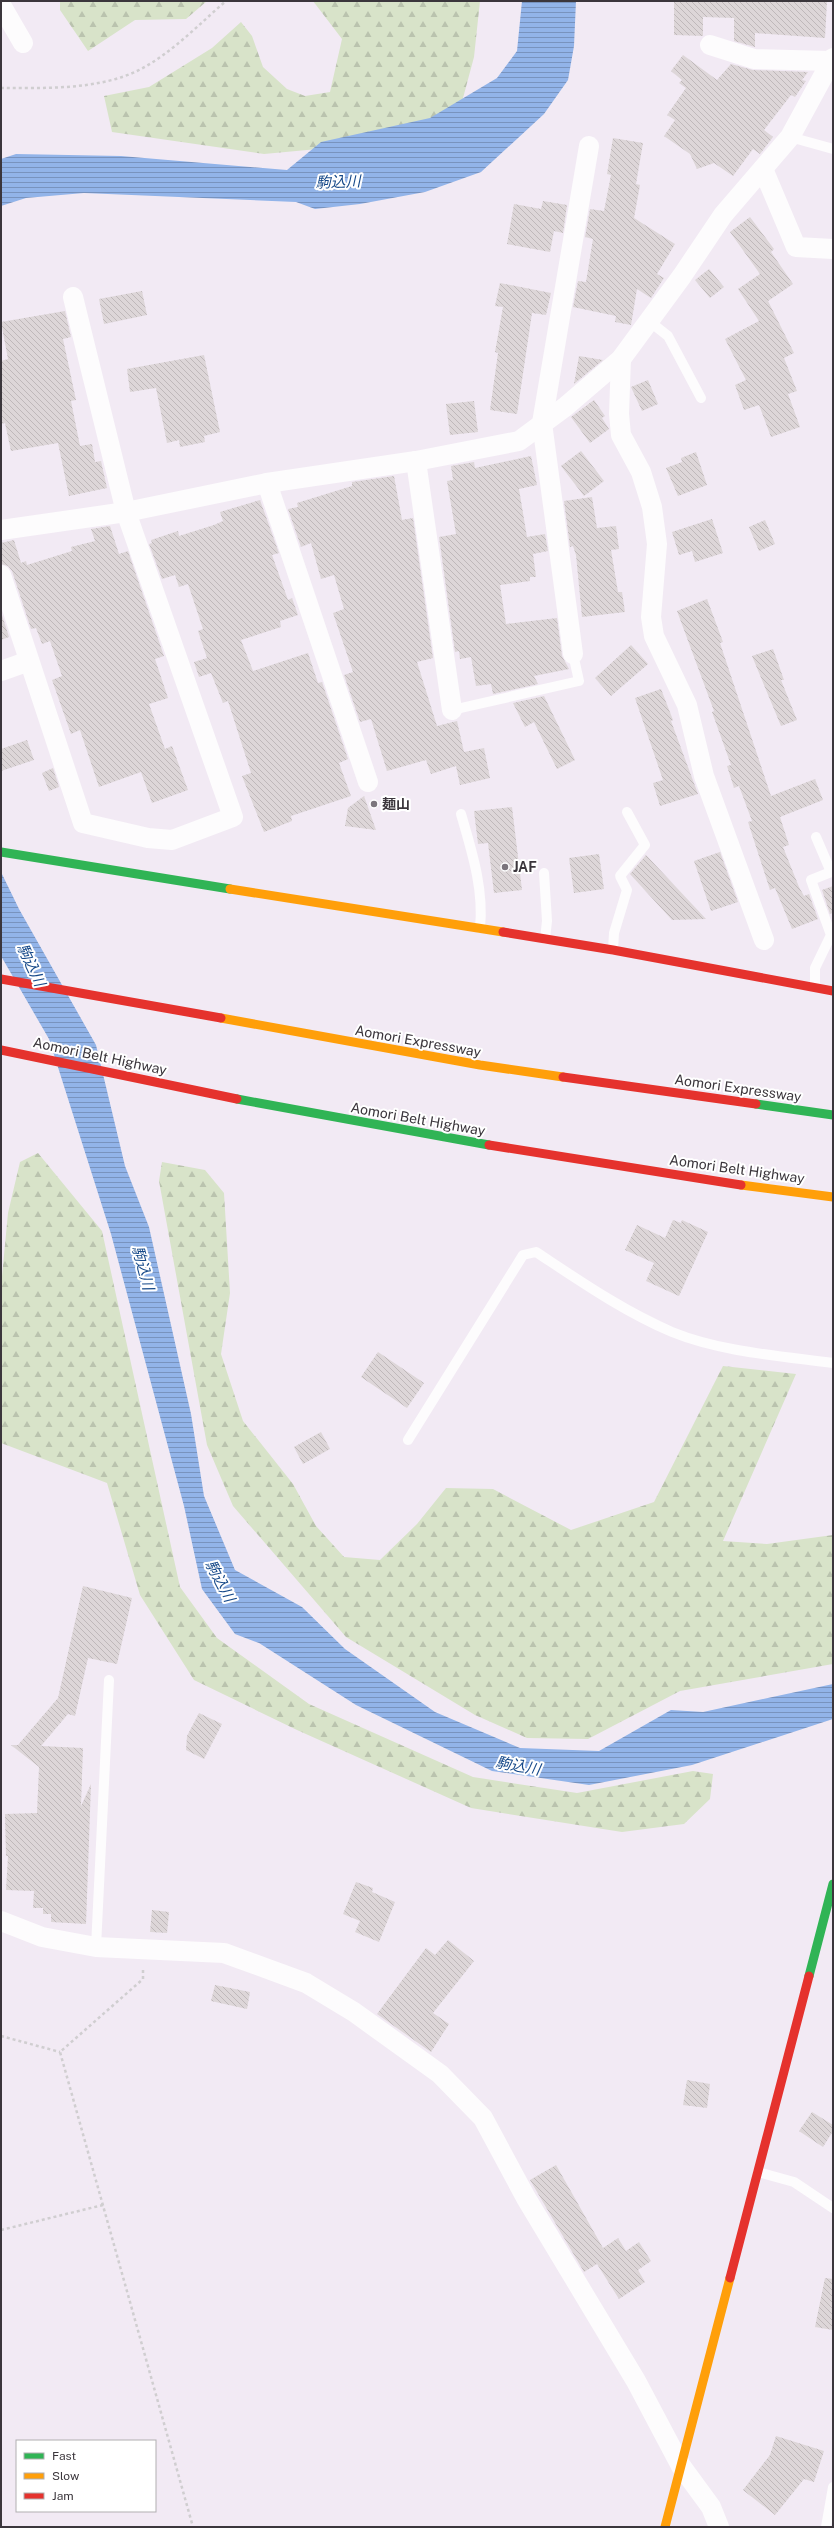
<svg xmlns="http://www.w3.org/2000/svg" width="834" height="2528" font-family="'Public Sans','Noto Sans JP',sans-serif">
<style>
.forest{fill:url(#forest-firs)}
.water{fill:url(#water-rules)}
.building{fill:url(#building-back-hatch)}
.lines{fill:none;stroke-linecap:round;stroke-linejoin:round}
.path{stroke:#d0ced0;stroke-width:2.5;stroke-dasharray:3 3;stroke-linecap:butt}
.lane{stroke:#fdfcfd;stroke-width:10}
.street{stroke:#fdfcfd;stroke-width:20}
.fast{stroke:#30b455;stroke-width:9}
.slow{stroke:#ff9f0a;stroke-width:9}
.jam{stroke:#e5322d;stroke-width:9}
.poi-dot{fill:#7b757c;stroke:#fff;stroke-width:1.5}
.labels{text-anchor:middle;stroke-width:4;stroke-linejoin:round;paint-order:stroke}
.poi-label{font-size:14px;font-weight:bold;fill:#3b363c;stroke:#fff;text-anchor:start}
.street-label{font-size:14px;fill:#3b363c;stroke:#fff}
.water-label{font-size:15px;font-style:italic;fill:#164989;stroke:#fff}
</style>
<defs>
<pattern id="forest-firs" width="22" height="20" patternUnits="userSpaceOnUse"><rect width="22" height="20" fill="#d8e3c9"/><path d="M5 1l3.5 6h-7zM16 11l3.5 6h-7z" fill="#bac3ae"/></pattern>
<pattern id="water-rules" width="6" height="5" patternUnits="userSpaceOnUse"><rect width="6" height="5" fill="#92b4e9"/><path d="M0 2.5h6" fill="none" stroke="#7893be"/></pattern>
<pattern id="building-back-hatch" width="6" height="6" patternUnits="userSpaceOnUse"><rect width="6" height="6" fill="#ddd6d8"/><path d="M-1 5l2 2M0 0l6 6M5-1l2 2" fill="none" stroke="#bfb8ba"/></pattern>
</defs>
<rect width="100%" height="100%" fill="#f2eaf4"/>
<g class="forest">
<path d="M60 1H207L186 19 135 20 88 51 60 10Z"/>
<path d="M313 1H480L474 57 459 113 404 141 264 154 112 132 104 96 149 87 212 48 241 22 252 36 263 67 287 89 305 96 330 92 342 39Z"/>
<path d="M38 1153 102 1231 180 1587 217 1638 309 1704 473 1777 577 1793 693 1771 713 1774 710 1799 684 1824 622 1832 471 1808 297 1730 194 1680 140 1595 107 1483 1 1443V1287L8 1213 20 1162Z"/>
<path d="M162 1162 205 1170 224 1193 230 1293 221 1354 243 1421 293 1484 316 1526 344 1557 380 1560 417 1524 446 1488 493 1489 571 1530 654 1502 723 1366 796 1374 723 1541 767 1544 833 1535V1664L680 1691 588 1739 527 1738 475 1715 346 1637 233 1506 207 1445 159 1181Z"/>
</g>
<g class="water">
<path d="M522 1H576L574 46 568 80 544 114 481 172 425 192 360 204 315 209 296 202 84 193 26 198 1 206V159L16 154 121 156 287 170 321 142 430 118 497 78 517 51Z"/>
<path d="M1 872 19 909 96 1045 125 1166 149 1227 191 1414 204 1496 235 1570 302 1607 345 1649 435 1712 520 1748 599 1751 671 1710 703 1712 833 1684V1719L692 1765 589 1785 492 1771 356 1705 259 1643 235 1634 202 1589 184 1506 111 1234 49 1039 1 956Z"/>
</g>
<g class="building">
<path d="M674 1H827L825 38 755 33V47L734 41V18L703 17V36L674 35Z"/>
<path d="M683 55 717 80 731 64 753 70 808 72 802 80 806 81 795 97 791 95 764 130 773 137 760 154 753 149 733 176 714 163 697 169 690 154 664 136 675 120 667 115 686 88 679 83 682 80 671 71Z"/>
<path d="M613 138 643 143 636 184 640 185 634 218 675 244 657 274 664 278 651 298 637 289 631 325 615 322 616 316 573 307 578 281 586 282 593 239 585 237 590 209 604 211 611 175 607 174Z"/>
<path d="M543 201 567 205 563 233 554 231 550 252 507 244 514 204 541 209Z"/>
<path d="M750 217 774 249 771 252 793 284 768 301 794 353 784 358 797 391 788 394 800 427 771 437 759 405 744 410 735 385 746 380 725 339 759 321 738 289 760 274 730 232Z"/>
<path d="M709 269 724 287 710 298 695 280Z"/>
<path d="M500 283 551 293 546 315 532 313 517 414 490 410 498 353 495 352 503 307 495 306Z"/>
<path d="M142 291 147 315 104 324 99 299Z"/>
<path d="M65 311 71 337 63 339 76 400 71 401 80 446 92 444 95 462 101 461 107 488 69 496 58 443 11 451 5 423 1 424V361L8 359 1 322Z"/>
<path d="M204 355 220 432 204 436 205 442 180 447 179 440 167 443 156 388 130 392 127 369Z"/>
<path d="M579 356 603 360 574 384Z"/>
<path d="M648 380 658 404 642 411 631 387Z"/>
<path d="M594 400 605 416 602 418 609 429 590 443 571 417Z"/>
<path d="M474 401 478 432 450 435 446 404Z"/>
<path d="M581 451 604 481 584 496 561 466Z"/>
<path d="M696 452 707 485 678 496 666 468 682 462 681 458Z"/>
<path d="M531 456 537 485 519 489 527 537 545 534 548 551 533 554 536 577H530V581L500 585 506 624 557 618 562 656 569 669 534 676 538 684 493 694 491 684 476 686 471 657 460 659 459 651 455 652 439 537 456 534 447 481 453 480 451 466 474 462 475 468Z"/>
<path d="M394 476 402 520 413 518 433 658 417 662 437 726 457 721 464 752 484 748 490 778 460 785 456 766 431 774 426 760 387 771 371 719 360 722 344 675 353 672 333 613 344 609 334 575 321 579 311 543 301 547 288 509 298 507 297 503 352 486V482Z"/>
<path d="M592 497 597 528 616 526 619 549 611 550 618 592H622L625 612 582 617 576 555 573 546 570 547 564 501Z"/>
<path d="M260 500 279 553 272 555 288 600 292 598 298 615 280 621 281 627 241 640 253 671 308 653 318 683 322 682 348 759 339 763 351 796 291 816 292 821 264 832 242 776 251 773 228 701 223 703 211 673 199 677 194 662 207 658 198 631 203 629 188 584 179 587 175 575 162 579 149 544 152 543 151 540 178 531 179 536 214 525 223 521 220 512Z"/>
<path d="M712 519 723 553 695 562 692 551 679 555 672 532Z"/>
<path d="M765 520 775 544 759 551 749 527Z"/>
<path d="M110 526 119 554 128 551 164 656 155 659 168 698 149 704 165 749 172 746 188 790 152 803 141 772 99 787 80 730 71 734 52 680 62 676 50 641 42 644 36 628 31 629 12 571 8 566 1 564V543L14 540 21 563 26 561 27 565 72 551 71 547 95 541 91 529Z"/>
<path d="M707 599 723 642 720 643 771 796 815 779 823 800 780 817 789 845 783 847 799 887 804 896 809 894 818 919 792 929 775 888 770 890 748 822 752 821 739 786 734 788 727 766 731 765 712 712 714 711 677 611Z"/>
<path d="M1 612 9 637 1 640Z"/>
<path d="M631 645 648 664 611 696 595 678Z"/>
<path d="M773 649 784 680H781L797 720 781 726 752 656Z"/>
<path d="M661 689 673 720 671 721 698 794 660 806 653 783 663 780 635 698Z"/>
<path d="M544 696 575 760 557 769 534 722 525 727 513 703Z"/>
<path d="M27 740 34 760 1 771V749Z"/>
<path d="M53 768 59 787 49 791 42 773Z"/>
<path d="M364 796 376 830 345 826 348 808Z"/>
<path d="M512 807 522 890 494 893 488 843 478 844 474 811Z"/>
<path d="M720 852 738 902 711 911 694 861Z"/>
<path d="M599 854 604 889 574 893 569 858Z"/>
<path d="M646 855 706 919 672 920 630 874Z"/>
<path d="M833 886V913L830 914 822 890Z"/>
<path d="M673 1220 681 1223 682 1220 708 1232 679 1296 646 1281 654 1263 625 1250 637 1225 665 1238Z"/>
<path d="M378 1352 424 1383 407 1408 361 1377Z"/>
<path d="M321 1432 330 1449 303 1464 294 1447Z"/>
<path d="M83 1586 132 1598 117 1664 88 1658 75 1716 68 1714 41 1746 83 1748 81 1806 91 1784 86 1924 51 1922V1914H43V1908H33L34 1891 6 1890 8 1856H6L5 1814 37 1813 39 1767 11 1745H18L58 1698Z"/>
<path d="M199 1713 222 1724 204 1759 186 1750 187 1736Z"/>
<path d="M356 1882 373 1888 372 1892 395 1902 379 1942 355 1932 360 1921 343 1914Z"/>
<path d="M152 1910 169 1912 167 1933 150 1932Z"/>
<path d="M448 1940 474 1961 433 2013 449 2024 431 2052 377 2014 426 1948 435 1955Z"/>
<path d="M215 1985 250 1992 247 2009 211 2001Z"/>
<path d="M687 2080 710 2084 707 2108 683 2105Z"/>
<path d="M812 2112 833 2125V2131L823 2147 799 2131Z"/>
<path d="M556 2165 603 2248 618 2238 626 2251 639 2242 651 2261 638 2270 645 2282 619 2299 597 2264 584 2272 530 2180Z"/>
<path d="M825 2278 833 2279V2330L815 2327Z"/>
<path d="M776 2436 824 2451 814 2482 804 2479 775 2515 743 2490 770 2455Z"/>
</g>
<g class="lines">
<g class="path">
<path d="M1 88C45 88 97 90 137 71 170 55 198 25 226 1"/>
<path d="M143 1970V1979L60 2052 193 2527"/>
<path d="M1 2036 60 2052"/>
<path d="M1 2230 103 2205"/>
</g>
<g class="lane">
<path d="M790 137 833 149"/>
<path d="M649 321 668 336 701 398"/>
<path d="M452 710 579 681 573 654"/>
<path d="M461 814C472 852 484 889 480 928"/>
<path d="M544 873 547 921 545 939"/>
<path d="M613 950 614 933 627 890 620 876 645 845 627 812"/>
<path d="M815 987V968L831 935 811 880 831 872 816 837"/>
<path d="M408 1440 523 1255 536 1252C580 1281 623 1311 672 1332 721 1352 781 1356 833 1363"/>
<path d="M96 1947 109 1680"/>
<path d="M758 2172 794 2182 833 2208"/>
<path d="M826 2527 833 2487"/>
</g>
<g class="street">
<path d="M1 5 23 43"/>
<path d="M710 45 754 59 830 61"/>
<path d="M763 169 796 247 833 249"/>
<path d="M621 359 619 414 621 435 641 472 652 507 657 544 651 617 654 636 687 705 704 776 764 940"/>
<path d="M416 461 452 710"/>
<path d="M267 483 368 782"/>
<path d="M1 530 126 512 267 483 416 461 519 441 565 407 621 359 682 276 723 215 790 137 833 58"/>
<path d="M1 575 83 823 148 838 172 840 233 817 126 512 73 297"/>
<path d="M573 654 542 423 589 146"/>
<path d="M1 671 29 661"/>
<path d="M1 1921 42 1937 96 1947 224 1953 306 1983 354 2012 440 2074 483 2118 526 2198 636 2381 681 2466 711 2507 719 2527"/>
</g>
<g class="fast">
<path d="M1 852 230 889"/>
<path d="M237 1099 489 1145"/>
<path d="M756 1104 833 1115"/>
<path d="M809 1976 833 1884"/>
</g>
<g class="slow">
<path d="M230 889 503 932"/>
<path d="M221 1018 480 1065 563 1077"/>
<path d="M741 1185 833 1197"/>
<path d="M665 2527 730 2278"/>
</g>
<g class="jam">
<path d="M503 932 613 950 833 991"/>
<path d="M1 979 221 1018"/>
<path d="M1 1050 237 1099"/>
<path d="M563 1077 756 1104"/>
<path d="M489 1145 741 1185"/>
<path d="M730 2278 809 1976"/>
</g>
</g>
<g class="poi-dot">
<circle cx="374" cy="804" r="4"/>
<circle cx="505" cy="867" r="4"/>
</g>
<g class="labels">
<g class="poi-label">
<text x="382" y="809">麺山</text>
<text x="513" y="872">JAF</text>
</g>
<g class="street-label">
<text transform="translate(418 1041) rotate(10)" y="5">Aomori Expressway</text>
<text transform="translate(100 1056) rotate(12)" y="5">Aomori Belt Highway</text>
<text transform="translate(738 1088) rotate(8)" y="5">Aomori Expressway</text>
<text transform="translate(418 1119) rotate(10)" y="5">Aomori Belt Highway</text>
<text transform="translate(737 1169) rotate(8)" y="5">Aomori Belt Highway</text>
</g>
<g class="water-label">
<text transform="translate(338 182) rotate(-2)" y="5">駒込川</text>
<text transform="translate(31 965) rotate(65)" y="5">駒込川</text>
<text transform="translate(143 1268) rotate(75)" y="5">駒込川</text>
<text transform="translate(220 1581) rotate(62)" y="5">駒込川</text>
<text transform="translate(518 1766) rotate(10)" y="5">駒込川</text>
</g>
</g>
<rect width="834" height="2528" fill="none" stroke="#3b363c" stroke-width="4"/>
<rect x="16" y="2440" width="140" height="72" fill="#ffffff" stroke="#b1afb1"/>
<rect x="24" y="2453" width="20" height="6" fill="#30b455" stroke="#b1afb1"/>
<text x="52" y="2460" font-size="12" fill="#3b363c">Fast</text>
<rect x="24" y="2473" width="20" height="6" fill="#ff9f0a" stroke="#b1afb1"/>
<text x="52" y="2480" font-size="12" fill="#3b363c">Slow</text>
<rect x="24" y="2493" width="20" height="6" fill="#e5322d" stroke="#b1afb1"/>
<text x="52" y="2500" font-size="12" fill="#3b363c">Jam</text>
</svg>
